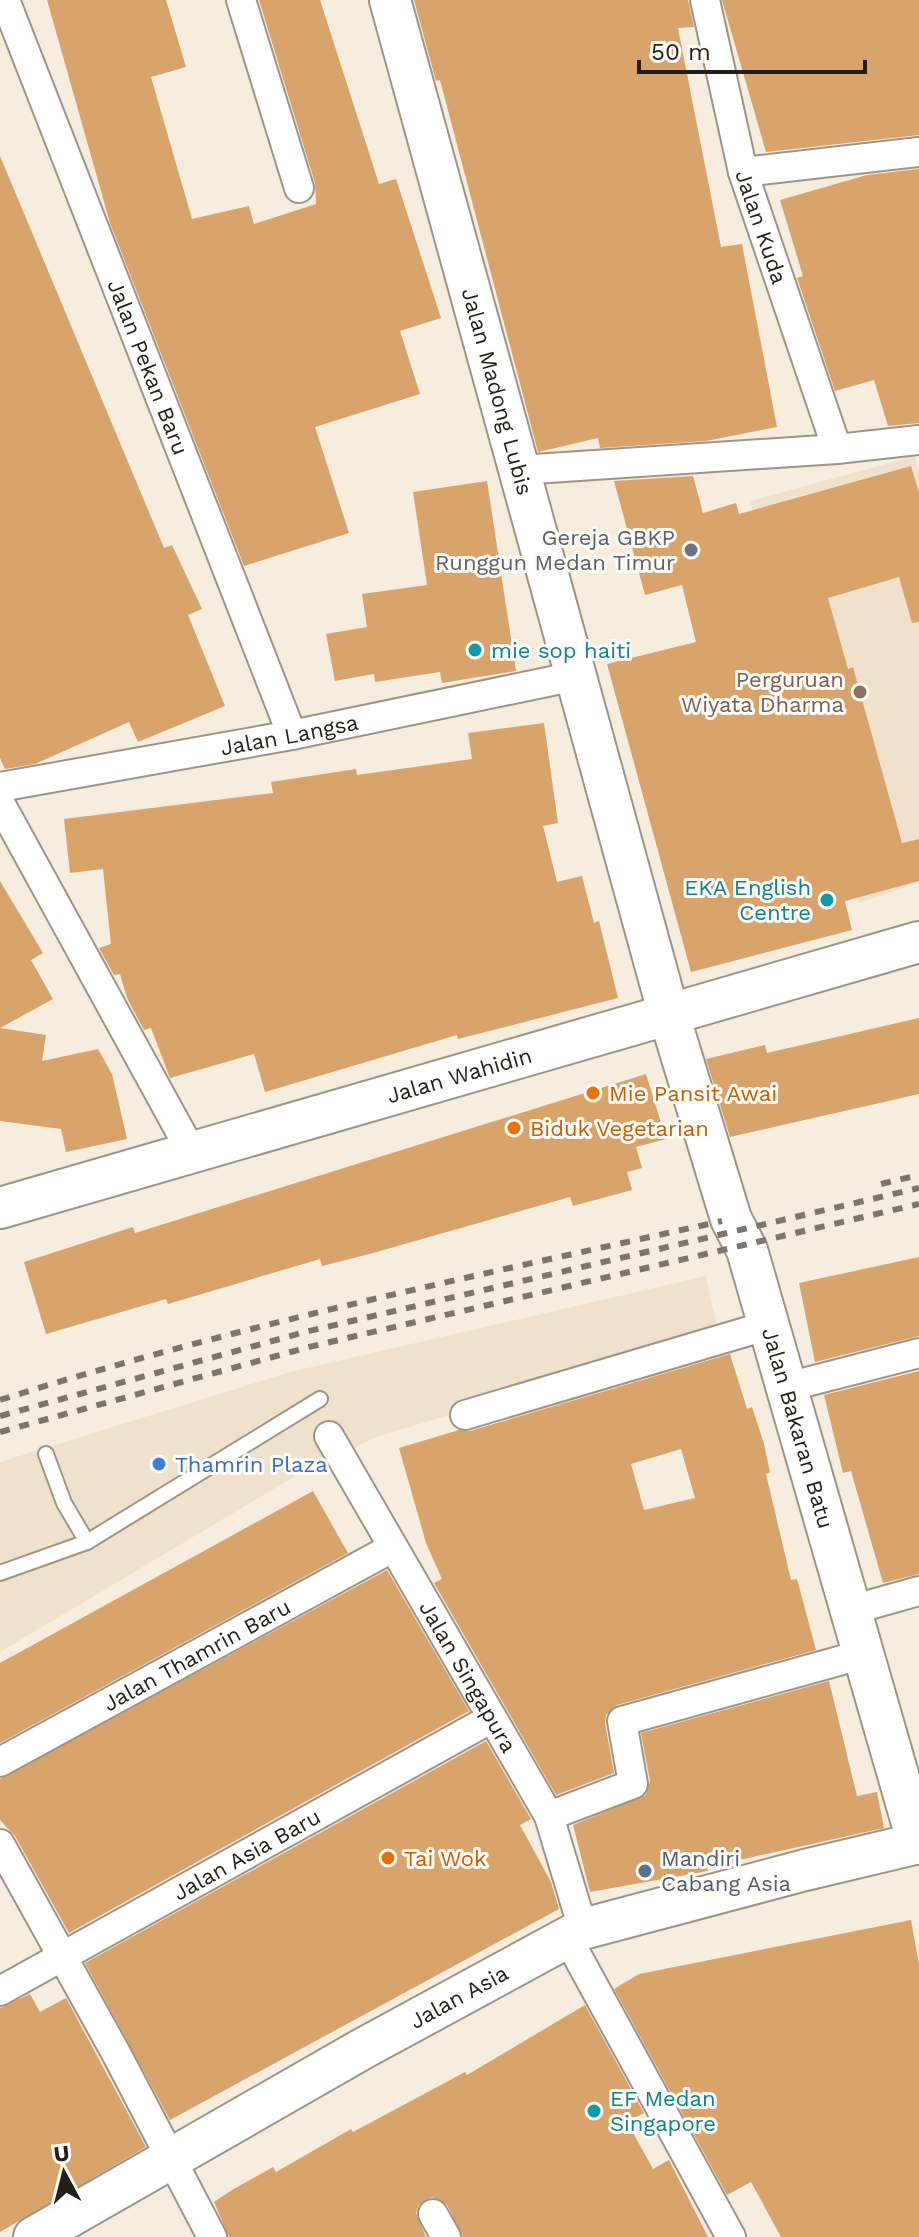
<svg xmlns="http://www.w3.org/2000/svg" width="919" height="2237" font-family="'Work Sans',sans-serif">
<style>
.built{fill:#f0e1cd}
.building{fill:#d8a46b;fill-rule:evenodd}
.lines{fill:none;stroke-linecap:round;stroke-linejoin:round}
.lane-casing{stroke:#9d9487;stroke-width:18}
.street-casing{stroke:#9d9487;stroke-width:32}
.secondary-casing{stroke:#9d9487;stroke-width:44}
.lane{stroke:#fff;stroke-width:14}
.street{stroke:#fff;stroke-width:28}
.secondary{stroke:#fff;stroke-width:40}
.rail{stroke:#7b756c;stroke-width:6;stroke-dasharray:10 10;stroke-linecap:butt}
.worship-dot{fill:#6b7280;stroke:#fffbf6;stroke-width:3}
.culture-dot{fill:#0f9aa8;stroke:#fffbf6;stroke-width:3}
.education-dot{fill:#8d6e63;stroke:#fffbf6;stroke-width:3}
.food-dot{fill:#e8710a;stroke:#fffbf6;stroke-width:3}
.shop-dot{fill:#3f7fe0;stroke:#fffbf6;stroke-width:3}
.service-dot{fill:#5c6f8a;stroke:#fffbf6;stroke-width:3}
.labels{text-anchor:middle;stroke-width:6;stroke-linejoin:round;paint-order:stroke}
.street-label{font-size:22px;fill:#221f1a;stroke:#fffbf6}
.worship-label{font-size:22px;fill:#5b616d;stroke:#fffbf6;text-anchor:end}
.culture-label{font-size:22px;fill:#0d838f;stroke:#fffbf6;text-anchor:start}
.education-label{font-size:22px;fill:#785e54;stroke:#fffbf6;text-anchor:end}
.food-label{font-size:22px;fill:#c56008;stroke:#fffbf6;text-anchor:start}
.shop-label{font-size:22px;fill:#366cbe;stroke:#fffbf6;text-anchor:start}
.service-label{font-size:22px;fill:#4e5e75;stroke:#fffbf6;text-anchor:start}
</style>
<rect width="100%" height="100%" fill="#f7eddf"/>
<g class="built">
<path d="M915 456 919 471V883L859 903 750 501Z"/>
<path d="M706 1276 718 1333 380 1436 314 1465 0 1652V1462L290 1372Z"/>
</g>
<g class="building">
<path d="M47 0H166L186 67 151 77 192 219 249 206 254 224 316 204 315 183 259 0H320L379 184 396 179 441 318 400 331 420 394 315 427 349 533 244 566 110 223Z"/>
<path d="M414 0H688L694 27 678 28 721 247 742 244 777 427 706 441 600 448 598 438 538 452 440 80 436 81Z"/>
<path d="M722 0H919V135L766 152Z"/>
<path d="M0 156 164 548 172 545 202 609 188 615 225 706 138 742 129 722 35 764 5 769 0 758Z"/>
<path d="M919 169V423L888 426 874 380 835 391 797 278 803 276 780 200 867 175Z"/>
<path d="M911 466 919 493V622L912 623 899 577 828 598 848 669 853 667 902 843 919 839V881L845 901 852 930 691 972 607 664 696 642 682 585 645 595 614 481 693 476 703 513 736 503 739 514Z"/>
<path d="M487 481 516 671 442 683 440 672 375 682 374 674 335 681 326 634 367 627 362 594 427 585 413 492Z"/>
<path d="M544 723 558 823 543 826 557 882 582 876 594 923 599 921 618 998 458 1039 457 1035 265 1092 254 1054 170 1078 151 1028 144 1030 127 998 120 974 114 975 99 948 111 944 103 869 70 873 64 819 273 793 271 782 356 769 357 775 472 759 468 733Z"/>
<path d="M0 881 43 953 31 960 53 999 0 1028Z"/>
<path d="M919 1018V1094L730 1137 706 1059 765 1045 767 1053Z"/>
<path d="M0 1028 46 1035 42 1061 98 1049 112 1074 127 1139 66 1152 61 1129 0 1121Z"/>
<path d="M646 1074 666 1139 636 1147 642 1168 627 1172 632 1190 573 1206 570 1197 373 1253 322 1266 320 1259 168 1304 166 1299 46 1334 24 1262 133 1227 135 1233Z"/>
<path d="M919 1257V1336L815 1362 799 1283Z"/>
<path d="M730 1354 747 1409 752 1407 764 1444 770 1472 766 1474 791 1580 797 1579 816 1650 617 1705 606 1715 605 1723 614 1773 556 1795 434 1583 442 1579 426 1543 399 1448 459 1430 470 1431ZM681 1449 695 1498 644 1510 631 1464Z"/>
<path d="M919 1371V1574L883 1583 851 1471 843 1473 824 1395Z"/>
<path d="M313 1491 348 1553 0 1743V1663Z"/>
<path d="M387 1570 469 1711 69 1933 15 1836 0 1820V1779Z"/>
<path d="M829 1681 857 1796 877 1792 884 1828 707 1867 708 1871 590 1892 573 1825 646 1795 650 1781 641 1733Z"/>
<path d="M486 1741 531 1819 520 1825 551 1882 559 1909 170 2120 85 1963Z"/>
<path d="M911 1920 919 1964V2237H781L751 2182 727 2195 614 1989 639 1974Z"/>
<path d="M30 1994 40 2012 66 1998 146 2147 0 2232V2008Z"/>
<path d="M585 2005 644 2113 627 2122 653 2169 669 2160 708 2237H463L447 2205 432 2197 419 2205 416 2213 426 2237H229L214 2202 232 2190 273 2167 276 2172 351 2129 353 2132 465 2072 467 2075Z"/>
</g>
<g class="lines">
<g class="lane-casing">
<g id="lane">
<path d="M87 1542 320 1399"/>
<path d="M0 1573 87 1542 64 1503 46 1454"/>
</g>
</g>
<g class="street-casing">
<g id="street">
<path id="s1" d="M5 0 292 735"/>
<path d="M241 0 299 188"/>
<path id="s2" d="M705 0 743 172 837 449"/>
<path d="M743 172 919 152"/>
<path d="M519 470 837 449 919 440"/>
<path id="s3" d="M0 787 292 735 576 676"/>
<path d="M0 803 191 1151"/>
<path d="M787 1387 919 1353"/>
<path d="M465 1415 769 1325"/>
<path id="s4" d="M329 1436 549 1816 583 1929"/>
<path d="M851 1610 919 1591"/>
<path id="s5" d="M0 1762 392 1548"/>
<path d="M549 1816 633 1784 622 1721 864 1654"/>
<path d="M0 1844 117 2055 212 2237"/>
<path d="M568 1939 731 2237"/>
<path id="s6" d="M0 1991 492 1718"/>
<path d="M433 2214 446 2237"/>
</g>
</g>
<g class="secondary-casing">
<g id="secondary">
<path id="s7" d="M390 0 669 1015 731 1219 747 1250 918 1844"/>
<path id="s8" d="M0 1208 919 942"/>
<path id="s9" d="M34 2237 364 2048 583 1929 805 1870 919 1843"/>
</g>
</g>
<use href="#lane" class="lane"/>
<use href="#street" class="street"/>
<use href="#secondary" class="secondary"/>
<g class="rail">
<path d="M881 1184 919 1175"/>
<path d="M0 1400C237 1325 479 1275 722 1221"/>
<path d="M0 1416 305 1332 919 1188"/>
<path d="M0 1432 309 1347 919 1204"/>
</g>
</g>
<circle class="worship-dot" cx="691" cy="550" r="8"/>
<g class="culture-dot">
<circle cx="475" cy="650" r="8"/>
<circle cx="827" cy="900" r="8"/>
<circle cx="594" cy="2111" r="8"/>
</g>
<circle class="education-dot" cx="860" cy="692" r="8"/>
<g class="food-dot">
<circle cx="593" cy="1093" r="8"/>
<circle cx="514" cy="1128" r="8"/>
<circle cx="388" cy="1858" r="8"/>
</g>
<circle class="shop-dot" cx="159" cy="1464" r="8"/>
<circle class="service-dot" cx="645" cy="1871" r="8"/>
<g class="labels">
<g class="street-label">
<text dy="8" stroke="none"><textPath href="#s2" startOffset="234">Jalan Kuda</textPath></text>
<text dy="8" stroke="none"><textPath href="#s1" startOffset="394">Jalan Pekan Baru</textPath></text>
<text dy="8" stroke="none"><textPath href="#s7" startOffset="406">Jalan Madong Lubis</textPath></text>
<text dy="8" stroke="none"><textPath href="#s3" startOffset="294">Jalan Langsa</textPath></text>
<text dy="8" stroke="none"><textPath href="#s8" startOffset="478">Jalan Wahidin</textPath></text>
<text dy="8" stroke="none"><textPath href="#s7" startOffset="1486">Jalan Bakaran Batu</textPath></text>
<text dy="8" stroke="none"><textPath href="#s5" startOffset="224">Jalan Thamrin Baru</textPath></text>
<text dy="8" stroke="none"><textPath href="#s4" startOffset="278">Jalan Singapura</textPath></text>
<text dy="8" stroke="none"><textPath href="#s6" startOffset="282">Jalan Asia Baru</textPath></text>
<text dy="8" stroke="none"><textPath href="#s9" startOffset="488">Jalan Asia</textPath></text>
</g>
<g class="worship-label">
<text x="675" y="545">Gereja GBKP<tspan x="675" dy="25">Runggun Medan Timur</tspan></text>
</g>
<g class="culture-label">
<text x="491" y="658">mie sop haiti</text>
<text x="811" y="895" text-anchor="end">EKA English<tspan x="811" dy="25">Centre</tspan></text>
<text x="610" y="2106">EF Medan<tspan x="610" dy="25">Singapore</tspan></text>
</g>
<g class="education-label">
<text x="844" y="687">Perguruan<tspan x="844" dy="25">Wiyata Dharma</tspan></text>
</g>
<g class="food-label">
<text x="609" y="1101">Mie Pansit Awai</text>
<text x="530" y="1136">Biduk Vegetarian</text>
<text x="404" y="1866">Tai Wok</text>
</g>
<g class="shop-label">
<text x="175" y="1472">Thamrin Plaza</text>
</g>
<g class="service-label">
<text x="661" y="1866">Mandiri<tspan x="661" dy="25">Cabang Asia</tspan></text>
</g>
</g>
<g transform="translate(64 2173) rotate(353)" stroke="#fffbf6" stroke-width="6" paint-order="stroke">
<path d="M0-6L14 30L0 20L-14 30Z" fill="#221f1a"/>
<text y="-12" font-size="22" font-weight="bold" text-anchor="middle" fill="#221f1a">U</text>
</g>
<path d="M639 60v12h226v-12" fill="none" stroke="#221f1a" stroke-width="4"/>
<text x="651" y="60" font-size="24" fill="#221f1a" stroke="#fffbf6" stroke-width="6" paint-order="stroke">50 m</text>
</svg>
